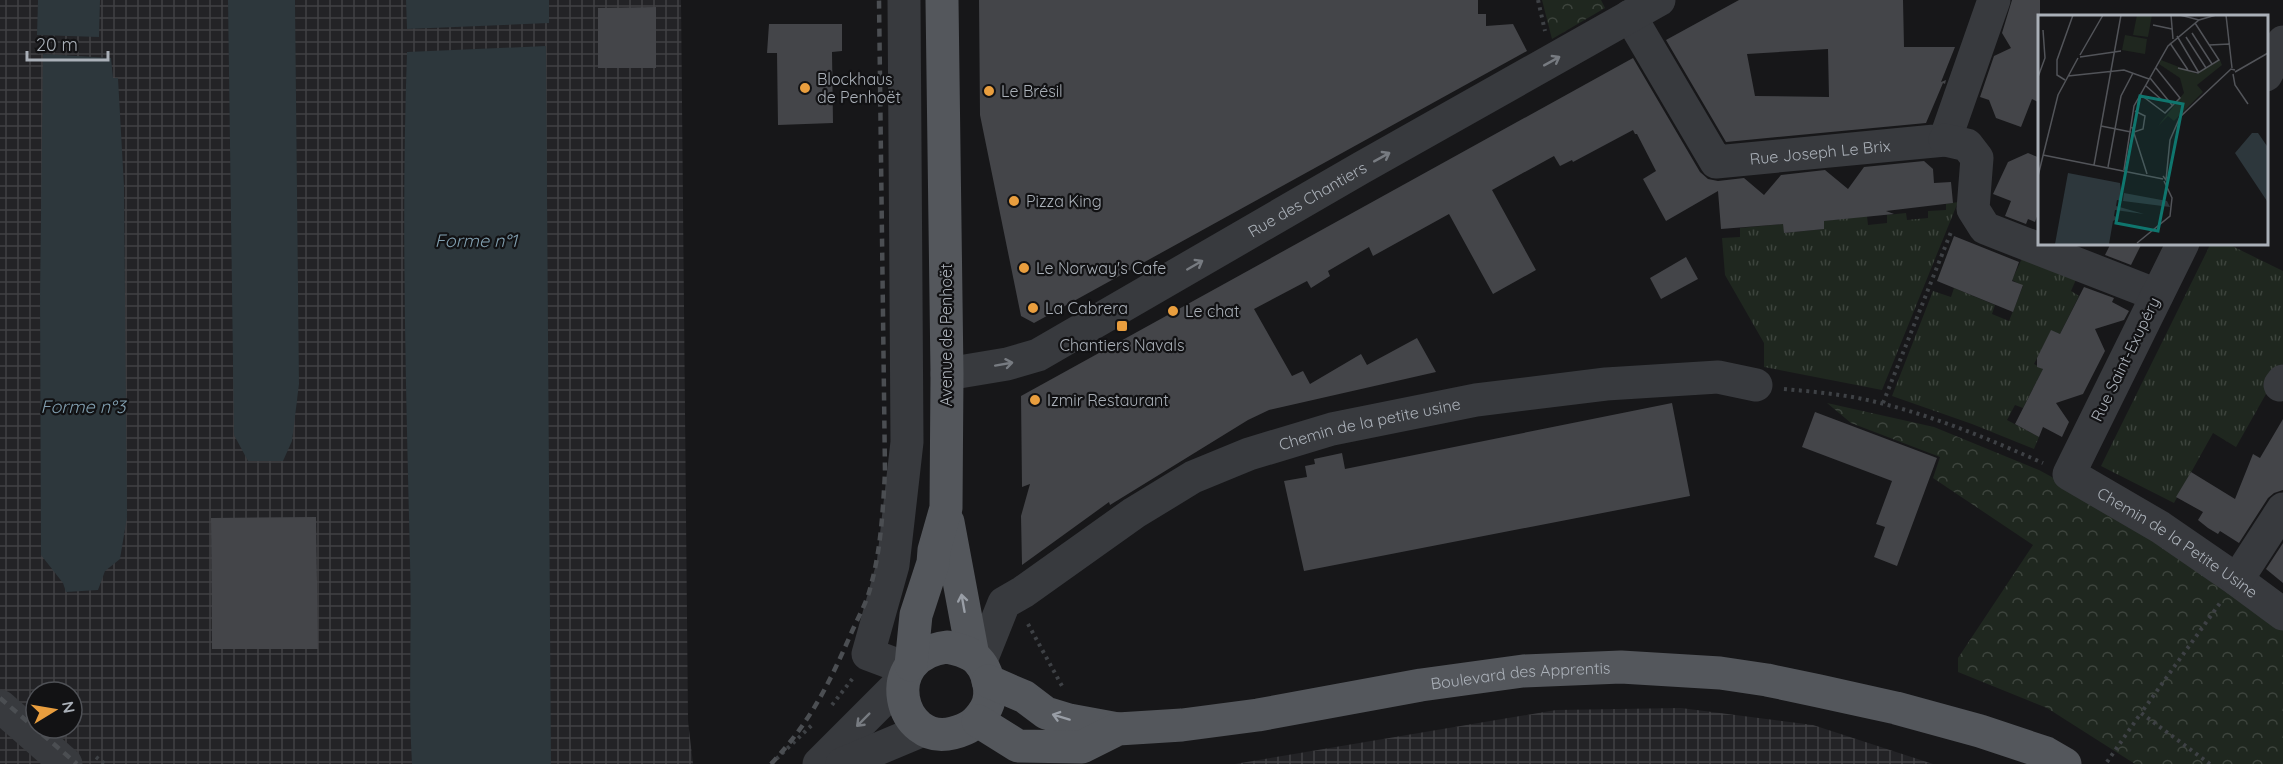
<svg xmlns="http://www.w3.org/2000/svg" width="2283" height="764" font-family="Quicksand,sans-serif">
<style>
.industrial{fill:url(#industrial-grid);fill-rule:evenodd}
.grass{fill:url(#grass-tufts)}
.park{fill:url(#park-crowns)}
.water{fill:#2d373c}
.building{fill:#444549;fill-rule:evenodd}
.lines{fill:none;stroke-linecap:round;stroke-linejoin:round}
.path{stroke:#3e4145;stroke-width:4;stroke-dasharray:3 4.5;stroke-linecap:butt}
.minor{stroke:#383a3e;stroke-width:33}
.major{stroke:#54575c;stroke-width:33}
.rail{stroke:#4b4e52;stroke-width:4.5;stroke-dasharray:8 6;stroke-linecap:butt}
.oneway{stroke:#777b81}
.oneway2{stroke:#999ea6}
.poi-dot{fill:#e99e3e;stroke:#121214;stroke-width:2}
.labels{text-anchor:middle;stroke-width:4.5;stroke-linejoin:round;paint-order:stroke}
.poi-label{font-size:16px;fill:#aab0b8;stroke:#121214;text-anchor:start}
.street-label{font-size:16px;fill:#aab0b8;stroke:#121214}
.water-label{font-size:18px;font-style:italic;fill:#82a0b1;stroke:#121214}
.inset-road{fill:none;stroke:#525459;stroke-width:1.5}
.view{fill:#0f766e;fill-opacity:0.15;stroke:#0f766e;stroke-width:3}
.inset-edge{fill:none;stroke:#aab0b8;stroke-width:3}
</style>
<defs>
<pattern id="industrial-grid" width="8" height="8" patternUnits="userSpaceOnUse" patternTransform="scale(1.5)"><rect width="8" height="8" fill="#232326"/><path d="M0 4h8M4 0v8" fill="none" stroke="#404043"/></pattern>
<pattern id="grass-tufts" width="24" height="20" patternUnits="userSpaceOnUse" patternTransform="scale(1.5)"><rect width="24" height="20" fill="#1f271f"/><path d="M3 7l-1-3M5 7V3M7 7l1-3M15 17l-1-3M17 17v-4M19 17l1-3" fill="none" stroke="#3d443d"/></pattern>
<pattern id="park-crowns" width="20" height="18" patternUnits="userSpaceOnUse" patternTransform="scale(1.5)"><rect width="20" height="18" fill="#1f271f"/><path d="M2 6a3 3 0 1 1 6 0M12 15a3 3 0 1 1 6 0" fill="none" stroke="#3d443d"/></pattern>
</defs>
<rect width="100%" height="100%" fill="#171719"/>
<g class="industrial">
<path d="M0 0H681L688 721 693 764H0ZM36 692H72V728H36Z"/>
<path d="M1681 708 1813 725 1933 764H1235L1556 710Z"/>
</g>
<g class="grass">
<path d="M1958 202 1882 390 1764 367V343L1725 275 1722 238 1740 237V228L1783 224 1785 233 1824 229V221L1867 216 1868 225 1887 223V215L1906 213 1907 220 1928 218V211L1946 210V204Z"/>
<path d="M2211 243H2226L2283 271V364L2236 447 2213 433 2174 503 2101 466Z"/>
<path d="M2024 254 2078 275 2071 291 2079 296 2060 334 2051 331 2034 364 2043 369 2023 408 2015 405 2007 420 2039 437 2034 449 1972 424 1892 396 1933 291 1951 297 1954 288 1995 305 1992 314 2009 321 2023 286 2012 280Z"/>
</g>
<g class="park">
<path d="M1542 0H1601L1605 8 1552 39Z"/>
<path d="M1827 403 1934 427 2039 470 2133 521 2283 627V764H2135L2047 708 1958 672V658L2033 545 1933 478 1940 457 1851 423Z"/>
</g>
<g class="water">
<path d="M38 0H100L99 37 37 35Z"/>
<path d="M228 0H295L299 384 292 441 283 461H248L234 435Z"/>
<path d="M406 0H549V23L407 29Z"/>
<path d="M546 46 551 764H412C408 696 412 628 410 560 406 391 401 221 407 52Z"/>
<path d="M43 54 111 58 113 78H118L124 186 127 517 120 559 105 571 98 590 66 592 63 583 41 555 40 296Z"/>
</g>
<g class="building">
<path d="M979 0H1478V14H1486V26L1513 24 1527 51 1034 323 1021 316 980 115Z"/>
<path d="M1739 0H1903L1904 47H1955L1941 82 1946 80 1945 84 1943 83 1926 123 1726 142 1666 40ZM1828 49 1829 97 1755 96 1747 54Z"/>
<path d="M2012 0H2040V103L2032 99 2021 127 1996 118 1989 100 1980 97 1994 56 2011 48 2002 33Z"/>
<path d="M656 7V68H598V8Z"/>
<path d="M769 24H842V51L832 52 833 123 778 125 777 53H767Z"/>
<path d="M1633 58 1700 172 1708 179 1718 181 1744 178 1764 195 1781 175 1825 170 1848 189 1864 167 1924 161 1933 169 1934 183 1951 182 1953 203 1886 211 1894 214 1824 221V229L1784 233 1783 224 1721 229 1718 191 1666 221 1643 179 1656 171 1637 134H1635L1633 130 1573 162 1572 160 1560 166 1554 156 1492 190 1536 270 1493 294 1449 214 1373 256 1369 247 1328 271 1330 276 1311 288 1307 281 1254 309 1292 376 1303 371 1310 384 1361 354 1367 365 1417 338 1436 372 1269 410 1248 420 1110 505 1109 502 1022 565 1021 516 1030 484 1022 487 1021 396Z"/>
<path d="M2028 153 2040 158V208L2035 222 2028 219 2026 224 2005 216 2011 201 1993 194 2008 162Z"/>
<path d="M1954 236 2019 262 2012 281 2023 285 2013 312 1937 281Z"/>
<path d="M2111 243H2142L2131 265 2105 255Z"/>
<path d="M1686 257 1698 279 1661 299 1650 278Z"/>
<path d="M2084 287 2114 298 2112 302 2129 311 2124 320 2095 329 2105 351 2083 394 2056 403 2069 422 2062 437 2043 427 2039 437 2015 424 2043 369 2037 367V358L2051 330 2060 334Z"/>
<path d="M1672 403 1690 496 1304 571 1284 481 1307 477 1305 466 1315 464 1314 459 1342 453 1345 469Z"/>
<path d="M1815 412 1937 458 1897 566 1874 557 1885 527 1876 524 1892 481 1802 447Z"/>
<path d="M2283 419V490L2274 493 2268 498 2239 543 2220 531 2218 534 2208 528 2198 520 2203 512 2176 497 2191 472 2235 499 2253 454 2260 458Z"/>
<path d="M316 517 318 649H212L211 518Z"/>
<path d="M2283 543V583L2266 569Z"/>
</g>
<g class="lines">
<g class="path">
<path d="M1538 0 1545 31"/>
<path d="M1784 389C1817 392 1851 395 1884 404 1939 418 1991 440 2043 463"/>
<path d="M1883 403 1951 232"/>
<path d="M1028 624 1062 686"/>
<path d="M832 705 853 678"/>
<path d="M96 757 105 764"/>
<path d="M2107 762 2141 713"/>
<path d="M771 764 812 725"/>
<path d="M2210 764 2141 713 2220 603"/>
</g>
<g class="minor">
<path d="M904 0 907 442 893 565 868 654 908 669"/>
<path id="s1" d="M1630 16 1716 162 1945 140 1994 0"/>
<path d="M2266 75 2283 42"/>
<path d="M1945 140 1967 145 1977 158 1973 209 1985 228 2157 295"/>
<path id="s2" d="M2183 243 2069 474 2160 527 2237 580 2283 614"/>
<path id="s3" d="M947 374 1007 364 1038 355 1361 168 1659 0"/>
<path d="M2280 385 2283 381"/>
<path d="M2237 580 2283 509"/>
<path id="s4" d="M980 663 1004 603 1023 592 1134 513 1193 477 1249 454 1332 429 1476 400 1606 384 1718 377 1756 385"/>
<path d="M0 706 66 764"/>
<path d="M819 764 904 679"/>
<path d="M842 764 923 730"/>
</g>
<g class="major">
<path d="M948 522 973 656"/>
<path d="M947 647C957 649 965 651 973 656 988 667 995 694 985 710 977 723 969 729 953 733 900 747 876 656 947 647Z"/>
<path d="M911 665 916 615 933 563 934 550 946 508 947 374 942 0"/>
<path d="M988 681 1025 697 1046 713 1069 720 1118 729"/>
<path id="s5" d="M978 721 1018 746 1082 747 1118 729 1182 725 1258 715 1421 685 1523 671 1621 667 1720 673 1767 680 1819 691 1896 708 1980 731 2046 753 2065 764"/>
</g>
<g class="rail">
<path d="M0 698 77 764"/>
<path d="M771 764C810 722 827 688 850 636 857 619 867 603 871 585 881 549 883 509 885 472L879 0"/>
</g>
</g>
<defs><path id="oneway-shaft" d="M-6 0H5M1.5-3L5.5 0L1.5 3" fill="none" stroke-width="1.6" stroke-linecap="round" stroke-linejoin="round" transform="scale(1.5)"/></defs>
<g class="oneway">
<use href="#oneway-shaft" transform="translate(1552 61) rotate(-29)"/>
<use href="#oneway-shaft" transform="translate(1382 157) rotate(-29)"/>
<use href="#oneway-shaft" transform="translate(1195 265) rotate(-30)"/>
<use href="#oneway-shaft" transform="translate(1004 364) rotate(-10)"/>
<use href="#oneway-shaft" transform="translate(863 720) rotate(135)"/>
</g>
<g class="oneway2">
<use href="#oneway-shaft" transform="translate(963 603) rotate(-100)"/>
<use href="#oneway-shaft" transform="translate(1061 717) rotate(-163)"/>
</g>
<g class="poi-dot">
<circle cx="805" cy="88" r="6"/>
<circle cx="989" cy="91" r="6"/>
<circle cx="1014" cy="201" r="6"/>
<circle cx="1024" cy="268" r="6"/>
<circle cx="1033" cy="308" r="6"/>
<circle cx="1173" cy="311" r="6"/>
<rect x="1116" y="320" width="12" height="12" rx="3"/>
<circle cx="1035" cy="400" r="6"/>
</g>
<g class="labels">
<g class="poi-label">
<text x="817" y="85">Blockhaus<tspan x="817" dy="18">de Penhoët</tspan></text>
<text x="1001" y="97">Le Brésil</text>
<text x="1026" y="207">Pizza King</text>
<text x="1036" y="274">Le Norway's Cafe</text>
<text x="1045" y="314">La Cabrera</text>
<text x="1185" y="317">Le chat</text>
<text x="1122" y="351" text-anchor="middle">Chantiers Navals</text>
<text x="1047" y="406">Izmir Restaurant</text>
</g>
<g class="street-label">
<text dy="6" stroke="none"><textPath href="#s1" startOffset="274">Rue Joseph Le Brix</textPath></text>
<text dy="6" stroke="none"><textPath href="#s3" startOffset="404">Rue des Chantiers</textPath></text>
<text transform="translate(946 335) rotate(-90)" y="6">Avenue de Penhoët</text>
<text transform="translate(2125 359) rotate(-64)" y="6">Rue Saint-Exupéry</text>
<text dy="6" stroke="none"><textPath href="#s4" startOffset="477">Chemin de la petite usine</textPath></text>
<text dy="6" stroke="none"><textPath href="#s2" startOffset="386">Chemin de la Petite Usine</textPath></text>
<text dy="6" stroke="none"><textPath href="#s5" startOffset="558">Boulevard des Apprentis</textPath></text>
</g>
<g class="water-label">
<text x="476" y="247">Forme n°1</text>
<text x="83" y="413">Forme n°3</text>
</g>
</g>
<g transform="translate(2038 15)">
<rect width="230" height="230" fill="#171719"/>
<path d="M123 45 159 59 182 45 184 50 159 70 165 77 136 106 130 101 120 111 146 78 142 63 121 49Z" fill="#1f271f"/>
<path d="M99 0H114L110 22 95 20ZM87 20 109 24 107 39 84 35Z" fill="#1f271f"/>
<path d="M214 118H220L229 131V186L197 138ZM30 158 82 168 84 186 79 185 78 191 106 199 77 195 76 201 81 203 75 206 71 229H17ZM86 178 129 186 132 192 85 186Z" fill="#2d373c"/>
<path class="inset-road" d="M133 0 135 24M142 0 161 5M188 0 194 53M115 10 134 14M154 18 174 49M139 21 161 58M148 22 168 53M132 28 150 55M171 30 192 29M42 40 65 0M42 42 83 36M140 53 160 58 181 45 157 8M197 57 230 38M195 59 197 70 210 89M30 61 86 55 111 64M0 62 7 43 5 15M112 63 134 90M27 65 19 60V45L35 0M108 71 124 85M103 80 127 98 142 83 118 53M63 111 93 117M94 112 109 159M96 117 105 114 107 101 97 96M5 140 125 164M56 150 83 0M70 152 83 81 95 58M86 155 96 91 130 31 161 5 178 0M0 161 20 80 40 43M125 161 128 165 132 125 142 102 193 54 197 55M99 228 132 201 134 183 126 166"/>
<path class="view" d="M102 81 145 89 120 216 78 208Z"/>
<rect width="230" height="230" class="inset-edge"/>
</g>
<g transform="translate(54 710) rotate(79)"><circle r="28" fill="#121214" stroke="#4f5156" stroke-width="1.5"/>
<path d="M0-4.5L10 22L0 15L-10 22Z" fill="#e99e3e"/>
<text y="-9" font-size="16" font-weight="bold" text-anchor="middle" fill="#aab0b8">N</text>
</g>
<path d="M27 51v9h81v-9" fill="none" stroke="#aab0b8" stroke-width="3"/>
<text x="36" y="51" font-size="18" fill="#aab0b8" stroke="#121214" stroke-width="4.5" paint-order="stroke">20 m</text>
</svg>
